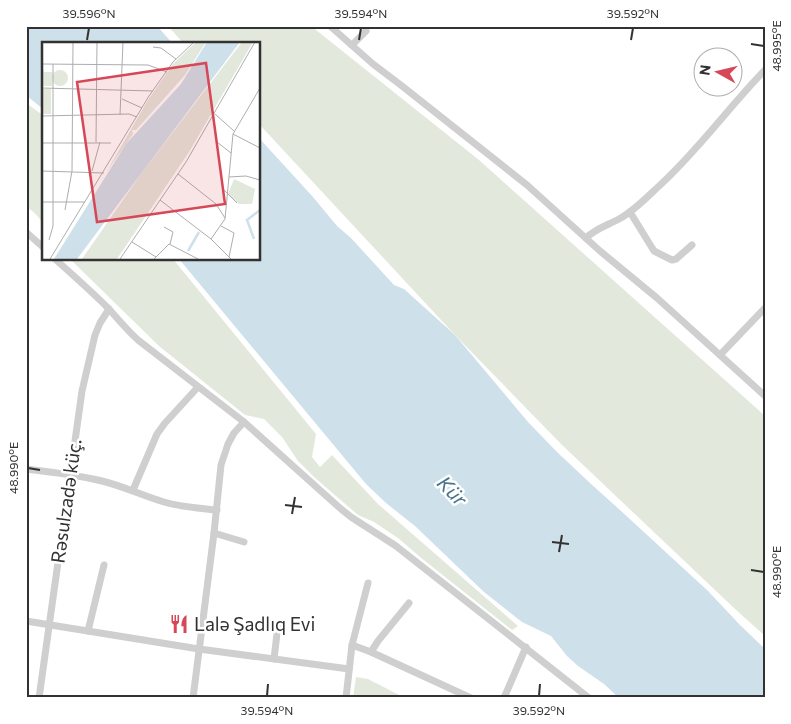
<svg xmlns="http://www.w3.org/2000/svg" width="791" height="724" font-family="Commissioner,sans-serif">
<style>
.green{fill:#e3e8dc}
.water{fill:#cee0e9}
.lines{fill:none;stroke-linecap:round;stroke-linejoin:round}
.minor{stroke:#cfcfcf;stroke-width:7}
.ticks{fill:none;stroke:#323232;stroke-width:2}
.labels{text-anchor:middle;stroke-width:5;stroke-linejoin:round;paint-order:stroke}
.street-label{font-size:19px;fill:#323232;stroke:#fff}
.poi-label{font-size:19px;fill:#323232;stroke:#fff;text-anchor:start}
.water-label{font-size:20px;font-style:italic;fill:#47758e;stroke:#fff}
.inset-river{fill:none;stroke:#cee0e9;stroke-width:2.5}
.inset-road{fill:none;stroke:#adadad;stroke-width:1}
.view{fill:#d64857;fill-opacity:0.15;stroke:#d64857;stroke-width:2.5}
.inset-edge{fill:none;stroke:#323232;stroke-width:2.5}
.neatline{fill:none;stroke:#323232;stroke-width:2}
.ticks-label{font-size:12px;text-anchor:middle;fill:#323232}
</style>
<rect width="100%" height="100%" fill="#fff"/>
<g class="green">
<path d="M168 26H311L479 160 765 416V636L734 608 561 444 455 335 259 124V44H184Z"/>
<path d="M26 103 44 116V226C40 218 34 211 26 207Z"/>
<path d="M70 259H173L316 434 312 457 320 467 332 455 378 504 518 626 512 630 420 557 398 538 374 522 358 515 314 477 298 461 282 437 264 419 245 415 159 346Z"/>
<path d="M356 677 368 679 405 698H353Z"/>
</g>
<g class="water">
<path d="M26 26H157L173 44H44V110L26 95Z"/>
<path d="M259 138 313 197 337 226 351 238 394 285 404 289 455 335 528 422 556 451 591 484 620 510 708 591 740 625 765 649V698H619L604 684 578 666 567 656 551 636 522 622 484 592 415 526 386 503 366 484 179 259H259Z"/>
</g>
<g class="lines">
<g class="minor">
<path d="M330 26 373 64 402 86 527 185 600 251 657 298 765 396"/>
<path d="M352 45 366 31"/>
<path d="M630 212 654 251 672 260 676 259 692 245"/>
<path d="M26 232 44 248"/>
<path d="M586 238C595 229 608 225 619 219 634 211 646 198 658 187 697 152 728 108 765 70"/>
<path d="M55 259C73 275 91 291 108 308 118 319 127 330 138 340L244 422 341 509 351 517 396 546 589 698"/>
<path d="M720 355 765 308"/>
<path d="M26 469C52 472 77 475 102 481 123 486 143 496 164 502 181 507 199 508 217 510"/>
<path d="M133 490 157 434 165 423 198 387"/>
<path d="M214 533 244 542"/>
<path d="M26 621 199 649 349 669"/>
<path d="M88 631 104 565"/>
<path d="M352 645 371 652 471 698"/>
<path d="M371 652 378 641 409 603"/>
<path d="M274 659 278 625"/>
<path d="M39 698 82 391 95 335 100 323 109 309"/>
<path d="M193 698 214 533 221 465 228 444 234 433 244 422"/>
<path d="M346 698 352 645 368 583"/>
<path d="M504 698 526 647"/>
</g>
</g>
<path class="ticks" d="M87 40 89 28M359 40 361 28M631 40 633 28M751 44 764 46M28 468 40 470M285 505 302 507M292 514 295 497M552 542 569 544M559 552 562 535M751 570 764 572M267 696 268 684M539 696 540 684"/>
<defs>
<g id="restaurant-bare" transform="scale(1.5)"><path d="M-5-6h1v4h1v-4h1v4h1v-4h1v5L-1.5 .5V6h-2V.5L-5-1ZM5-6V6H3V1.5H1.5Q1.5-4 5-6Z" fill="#d64857" stroke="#fff" stroke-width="2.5" paint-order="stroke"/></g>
</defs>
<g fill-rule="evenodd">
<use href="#restaurant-bare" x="179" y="624"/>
</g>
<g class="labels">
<g class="street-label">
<text transform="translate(66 501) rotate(-82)" y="7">Rəsulzadə küç.</text>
</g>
<g class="poi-label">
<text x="194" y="631">Lalə Şadlıq Evi</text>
</g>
<g class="water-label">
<text transform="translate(452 491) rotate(46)" y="7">Kür</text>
</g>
</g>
<g transform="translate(42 42)">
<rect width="218" height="218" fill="#fff"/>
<path d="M154 0H164L143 33 94 88H90L91 92 65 129 106 58 131 22ZM200 0H211L147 110 75 217H40L99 132ZM0 23 2 30H10V44H0ZM10 36a8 8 0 1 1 16 0a8 8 0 1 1-16 0ZM0 47H9V72H1ZM192 137 213 147 210 162H197L186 152Z" fill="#e3e8dc"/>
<path d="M165 0H198L35 217H12L84 102 139 42Z" fill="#cee0e9"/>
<path class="inset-river" d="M212 197 205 178 218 168M146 209 157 190"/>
<path class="inset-road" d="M111 5 119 6 134 17M0 22 106 23 125 30M0 46 111 49M80 57 100 66M173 72 192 89M78 73 81 0M0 74 87 72 95 75M191 92 218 106M54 100 55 0M175 100 189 111M0 101H69M0 129 62 131M50 129 58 100M136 132 174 162 183 176M187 135 204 134 218 138M182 148 195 161M118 158 169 197M0 160H43M23 168 30 129 31 0M179 184 192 191 187 215M122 185 131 190 128 202M7 198 11 184V22M90 200 114 215M8 217 107 54 131 20 152 0M78 217 144 120 213 0M112 217 127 202 156 217M189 217 169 197 183 177 191 92 218 46"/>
<path class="view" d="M164 21 183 162 55 180 35 40Z"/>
<rect width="218" height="218" class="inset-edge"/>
</g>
<rect width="791" height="724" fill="none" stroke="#ffffff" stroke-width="55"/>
<g transform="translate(718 72) rotate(278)"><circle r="24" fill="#ffffff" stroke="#adadad"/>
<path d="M0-4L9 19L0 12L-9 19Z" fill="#d64857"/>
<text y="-8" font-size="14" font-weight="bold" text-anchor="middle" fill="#323232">N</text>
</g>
<rect x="28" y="28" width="736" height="668" class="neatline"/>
<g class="ticks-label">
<text x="89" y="18">39.596°N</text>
<text x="361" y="18">39.594°N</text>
<text x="633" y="18">39.592°N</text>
<text transform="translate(777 46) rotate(-90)" y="4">48.995°E</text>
<text transform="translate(14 468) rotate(-90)" y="4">48.990°E</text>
<text transform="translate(777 572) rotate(-90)" y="4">48.990°E</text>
<text x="267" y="715">39.594°N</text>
<text x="539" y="715">39.592°N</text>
</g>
</svg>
